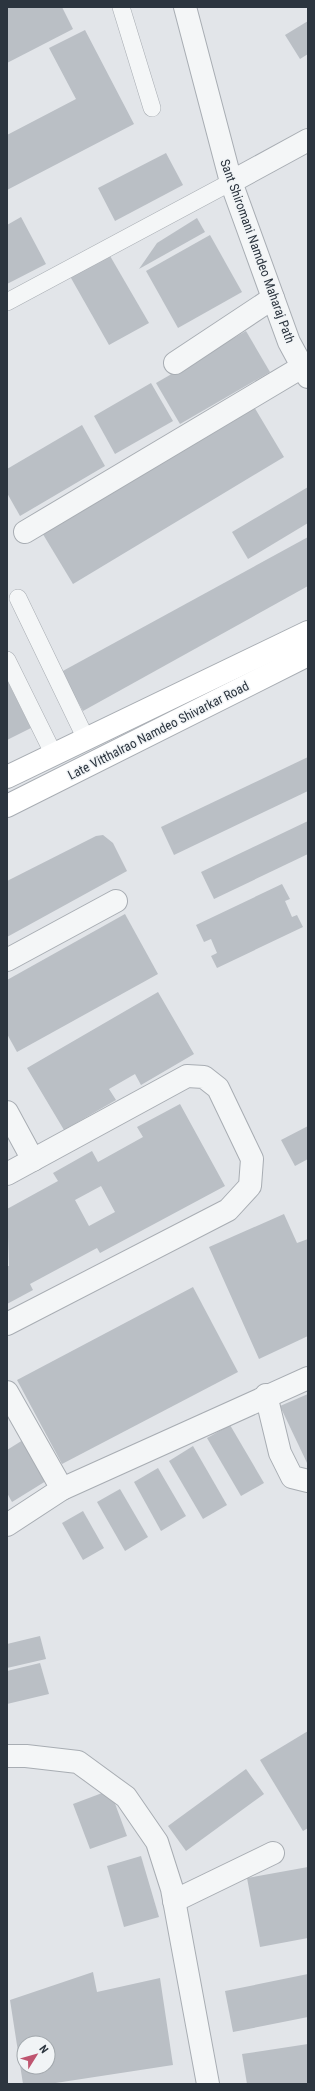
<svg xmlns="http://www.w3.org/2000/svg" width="315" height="2091" font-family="'Roboto Condensed',sans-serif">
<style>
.building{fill:#babfc5;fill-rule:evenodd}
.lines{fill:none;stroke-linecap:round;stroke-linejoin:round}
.service-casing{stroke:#a8adb3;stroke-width:18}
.minor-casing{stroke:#a8adb3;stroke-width:24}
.secondary-casing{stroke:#a8adb3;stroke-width:24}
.service{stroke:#f4f6f7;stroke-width:17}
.minor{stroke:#f4f6f7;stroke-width:22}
.secondary{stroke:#fff;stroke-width:22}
.labels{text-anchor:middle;stroke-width:3;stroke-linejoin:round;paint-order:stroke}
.street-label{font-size:13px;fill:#2c353f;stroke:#f1f4f6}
</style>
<rect width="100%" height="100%" fill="#e2e5e9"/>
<g class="building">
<path d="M9 7H62L73 29 7 63V8Z"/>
<path d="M308 21V54L300 59 285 35Z"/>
<path d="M85 30 134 124 7 190V135L76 99 49 48Z"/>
<path d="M166 153 183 185 115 221 98 188Z"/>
<path d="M21 217 46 264 7 284V225Z"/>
<path d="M197 218 205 232 139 269 157 243Z"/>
<path d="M210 235 242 292 178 328 146 271Z"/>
<path d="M106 249 149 323 109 345 67 271Z"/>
<path d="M246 331 270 372 180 424 156 383Z"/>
<path d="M151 383 173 421 115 454 94 416Z"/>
<path d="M250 400 284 457 73 584 38 526Z"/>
<path d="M82 425 105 466 20 516 7 493V469Z"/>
<path d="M308 487V523L248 559 232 532Z"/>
<path d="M308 537V586L83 711 61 672Z"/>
<path d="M7 680 31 728 7 740Z"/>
<path d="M308 757V791L174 855 161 827Z"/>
<path d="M308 821V854L214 899 201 872Z"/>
<path d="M103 835 113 843 127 871 7 937V881L96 836Z"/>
<path d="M282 884 290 899 285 901 292 917 297 915 303 927 217 968 211 956 217 953 211 939 204 942 196 925Z"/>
<path d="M125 914 158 974 17 1052 7 1034V980Z"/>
<path d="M158 992 194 1054 141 1085 135 1074 109 1089 116 1100 64 1130 27 1068Z"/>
<path d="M180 1104 225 1186 100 1253 97 1248 30 1284 33 1290 7 1304V1266H9L7 1209 58 1181 53 1173 92 1151 98 1162 143 1137 137 1127ZM101 1186 115 1212 89 1226 75 1200Z"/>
<path d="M308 1126V1159L295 1166 281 1140Z"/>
<path d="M284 1214 297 1243 308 1239V1336L259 1359 209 1247Z"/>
<path d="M193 1287 238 1372 62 1464 17 1380Z"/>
<path d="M308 1394V1465L280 1406Z"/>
<path d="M230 1425 264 1483 241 1496 207 1438Z"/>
<path d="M23 1440 46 1481 12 1502 7 1493V1450Z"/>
<path d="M193 1446 227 1505 203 1519 169 1461Z"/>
<path d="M158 1468 186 1516 161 1531 134 1482Z"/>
<path d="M120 1489 148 1537 125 1551 97 1502Z"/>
<path d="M83 1511 104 1548 83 1560 62 1523Z"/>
<path d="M40 1636 46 1659 7 1668V1644Z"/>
<path d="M40 1663 49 1694 7 1704V1671Z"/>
<path d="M308 1731V1828L303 1831 260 1760Z"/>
<path d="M246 1769 264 1794 186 1851 168 1826Z"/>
<path d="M110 1790 127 1836 90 1849 73 1804Z"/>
<path d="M141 1856 159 1917 124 1927 107 1866Z"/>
<path d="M308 1867V1938L260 1947 247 1878Z"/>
<path d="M93 1972 97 1992 160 1978 173 2065 49 2084H23L10 2000ZM24 2043H48V2067H24Z"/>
<path d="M308 1974V2017L233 2032 225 1991Z"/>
<path d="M308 2044V2084H247L242 2054Z"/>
</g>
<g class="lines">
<g class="service-casing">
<g id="service">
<path d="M121 7 152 108"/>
<path d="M7 302 231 182"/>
<path d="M18 598 86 739"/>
<path d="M7 660 54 755"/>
</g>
</g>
<g class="minor-casing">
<g id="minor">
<path d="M185 7 231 182 289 342 308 377"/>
<path d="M231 182 308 140"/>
<path d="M175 363 273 298"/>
<path d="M25 532 302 367"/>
<path d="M7 960 116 901"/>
<path d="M7 1112 33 1160"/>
<path d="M7 1174 187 1076 204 1077 218 1088 252 1159 250 1186 228 1210 7 1324"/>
<path d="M7 1392 62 1489"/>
<path d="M266 1395 280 1453 292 1477 308 1481"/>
<path d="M7 1525 62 1489 308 1378"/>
<path d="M7 1756H26L78 1762 126 1797 157 1842 172 1889 208 2084"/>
<path d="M174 1901 273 1853"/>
</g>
</g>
<g class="secondary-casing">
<g id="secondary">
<path d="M7 777 308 632"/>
<path d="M7 806 308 655"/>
</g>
</g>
<use href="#service" class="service"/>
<use href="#minor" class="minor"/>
<use href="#secondary" class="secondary"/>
</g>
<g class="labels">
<g class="street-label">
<text transform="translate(258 251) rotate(70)" y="5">Sant Shiromani Namdeo Maharaj Path</text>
<text transform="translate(158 730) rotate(-27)" y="5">Late Vitthalrao Namdeo Shivarkar Road</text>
</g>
</g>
<rect width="315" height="2091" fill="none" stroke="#2c353f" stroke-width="16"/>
<g transform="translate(36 2055) rotate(53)"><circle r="19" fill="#f1f4f6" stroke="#a2a8ad"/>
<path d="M0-3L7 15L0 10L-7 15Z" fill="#bf5570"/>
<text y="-6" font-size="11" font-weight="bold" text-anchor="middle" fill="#2c353f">N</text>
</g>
</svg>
